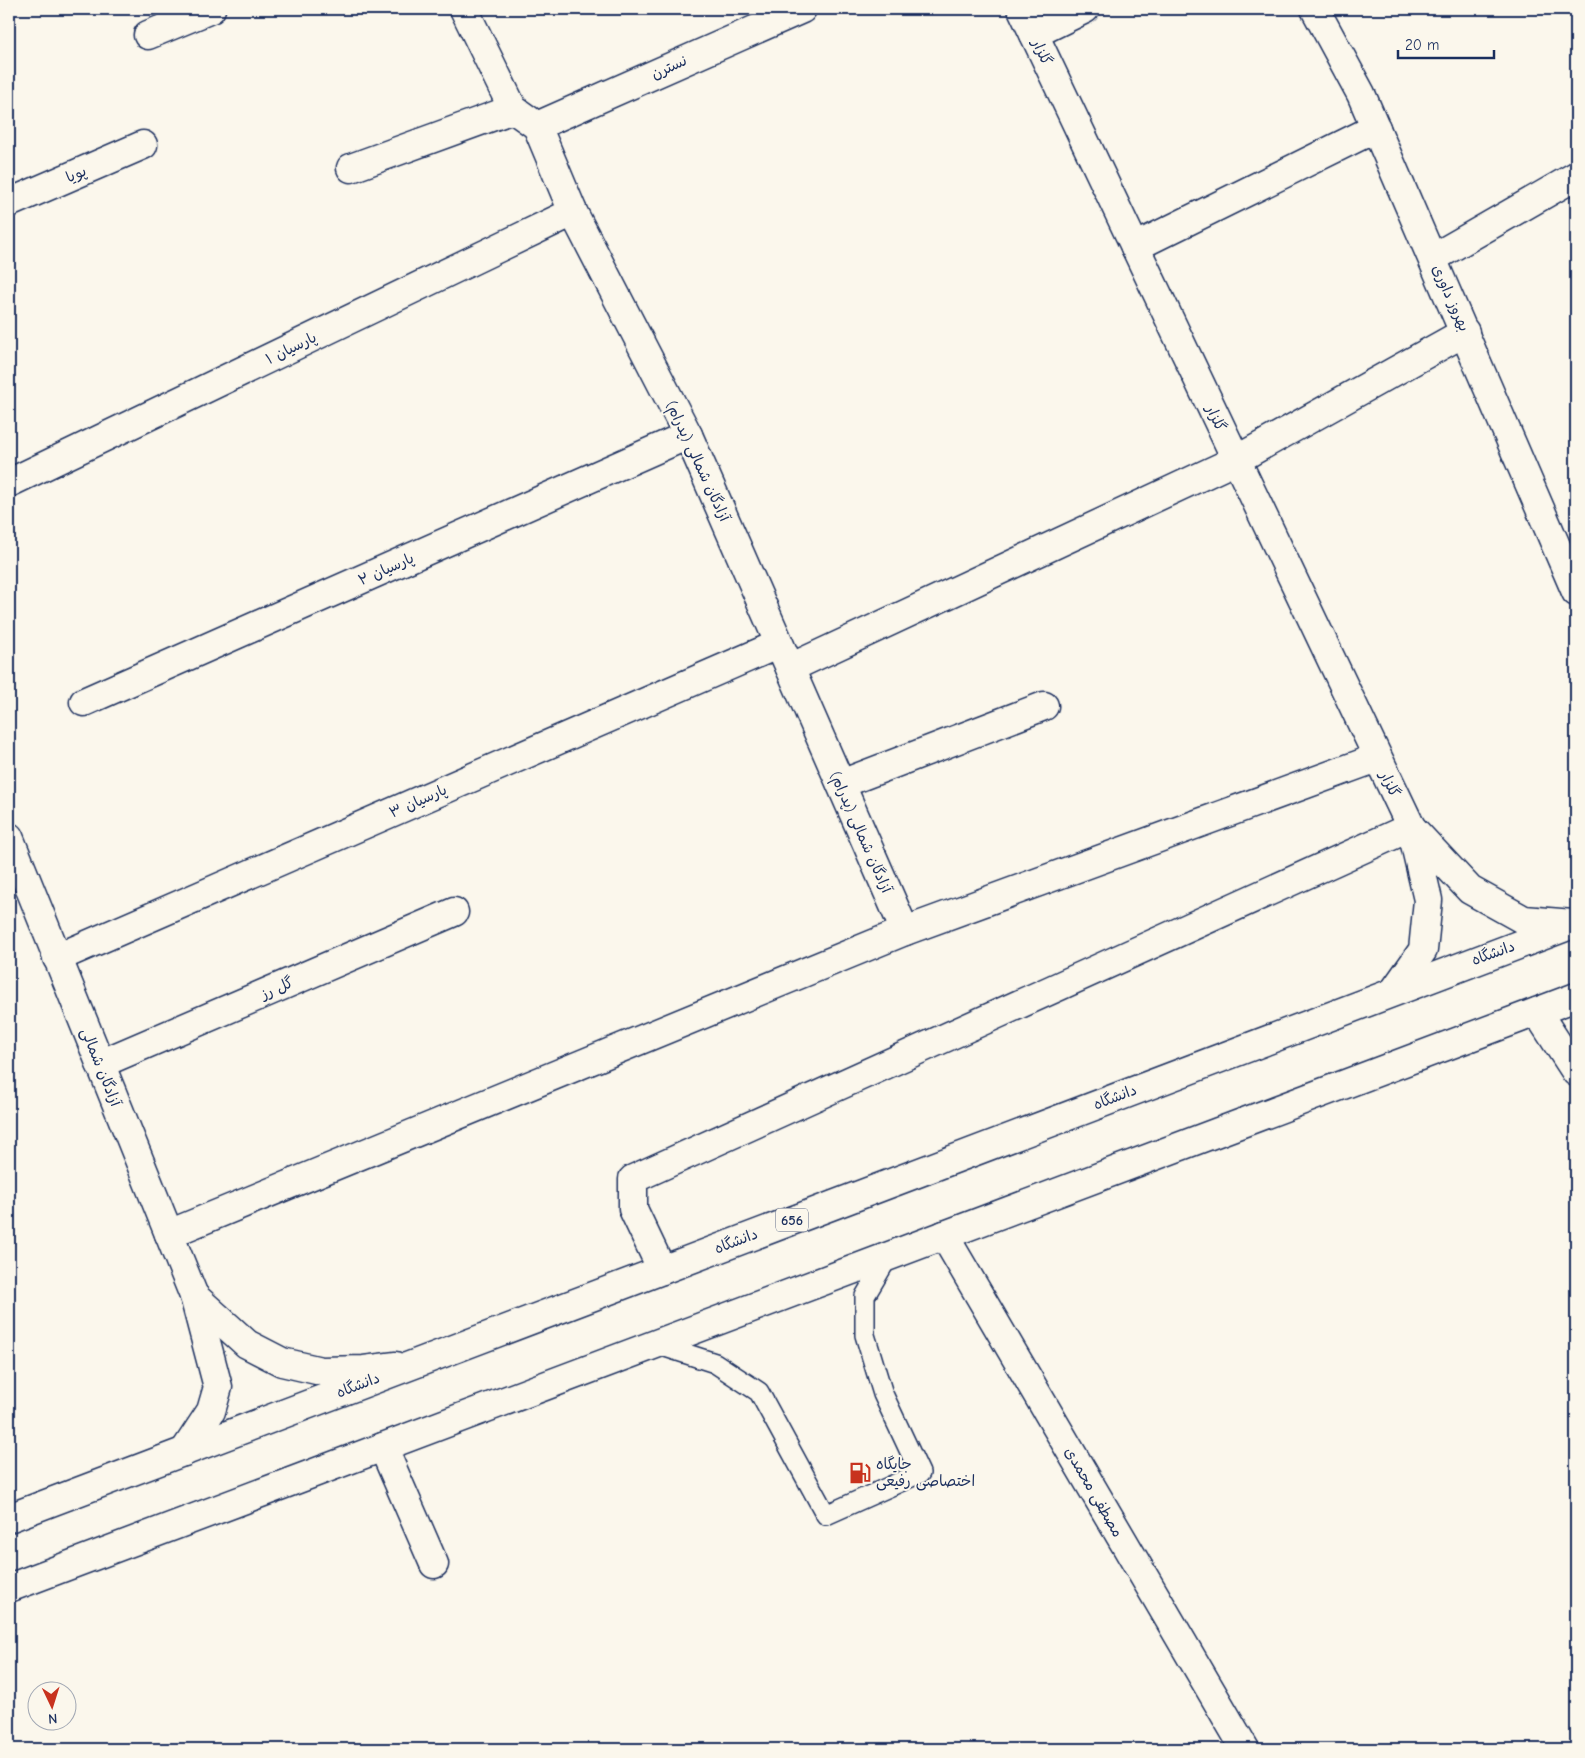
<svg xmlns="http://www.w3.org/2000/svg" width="1585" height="1758" font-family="'Comic Neue','Playpen Sans Arabic',sans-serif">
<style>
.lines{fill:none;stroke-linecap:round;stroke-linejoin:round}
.lane-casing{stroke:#1b2f5e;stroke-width:22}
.street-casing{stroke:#1b2f5e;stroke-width:31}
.secondary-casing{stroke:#1b2f5e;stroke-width:31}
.primary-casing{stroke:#1b2f5e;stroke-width:31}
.lane{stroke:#fbf7ec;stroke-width:19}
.street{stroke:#fbf7ec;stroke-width:28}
.secondary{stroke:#fbf7ec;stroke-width:28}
.primary{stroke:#fbf7ec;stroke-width:28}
.labels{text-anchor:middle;stroke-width:4;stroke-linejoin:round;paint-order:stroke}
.shield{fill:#fbf7ec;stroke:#5e6b89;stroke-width:1}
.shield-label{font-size:14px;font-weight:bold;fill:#1b2f5e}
.street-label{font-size:15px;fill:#1b2f5e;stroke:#fbf7ec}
.poi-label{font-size:15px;fill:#1b2f5e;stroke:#fbf7ec;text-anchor:start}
</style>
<rect width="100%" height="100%" fill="#fbf7ec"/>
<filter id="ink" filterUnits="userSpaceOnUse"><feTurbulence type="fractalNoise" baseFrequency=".02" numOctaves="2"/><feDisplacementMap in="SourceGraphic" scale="10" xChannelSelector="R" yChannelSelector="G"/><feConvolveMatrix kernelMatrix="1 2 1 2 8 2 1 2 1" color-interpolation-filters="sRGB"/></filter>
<g filter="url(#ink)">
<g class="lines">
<g class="lane-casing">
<path id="lane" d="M656 1344 715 1363 759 1392 826 1515 920 1473 883 1394 865 1335V1296L888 1257"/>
</g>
<g class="street-casing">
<g id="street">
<path d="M464 9 513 109 537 126 573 212 688 435 905 931"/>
<path d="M1022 9 1411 827 1428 900 1423 950 1394 991"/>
<path d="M1315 9 1361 94 1576 592"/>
<path d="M1034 34 1085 9"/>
<path d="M148 35 211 9"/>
<path d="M537 126 802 9"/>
<path d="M351 168 513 109"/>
<path d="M9 203 143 145"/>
<path d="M1135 247 1376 128"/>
<path d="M1433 258 1576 176"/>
<path d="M9 483 573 212"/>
<path d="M790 668 1236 460 1465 332"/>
<path d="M84 702 688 435"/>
<path d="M841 784 1044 706"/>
<path d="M1412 828 1470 890 1524 920 1573 924"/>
<path d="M57 958 779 644"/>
<path d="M1537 1012 1576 1072"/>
<path d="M100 1064 454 912"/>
<path d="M169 1234 905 931 1377 758"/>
<path d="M944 1235 1245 1749"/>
<path d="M662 1270 633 1209V1179L1411 827"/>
<path d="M383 1447 434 1564"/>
</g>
</g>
<g class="secondary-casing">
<g id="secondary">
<path d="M9 837 194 1296 218 1387 211 1411 184 1452"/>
<path d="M194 1296 247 1344 282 1362 321 1371 364 1370 396 1366"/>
</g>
</g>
<g class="primary-casing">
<g id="primary">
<path d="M9 1518 1576 923"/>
<path d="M9 1588 1576 997"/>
</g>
</g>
<use href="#lane" class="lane"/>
<use href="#street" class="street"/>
<use href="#secondary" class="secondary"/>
<use href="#primary" class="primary"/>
</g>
</g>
<defs>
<g id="fuel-bare" transform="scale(1.725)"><path d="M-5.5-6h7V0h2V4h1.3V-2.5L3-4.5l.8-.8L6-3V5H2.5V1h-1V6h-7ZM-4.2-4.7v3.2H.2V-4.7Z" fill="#c8321e" stroke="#fbf7ec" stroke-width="2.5" paint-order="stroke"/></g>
</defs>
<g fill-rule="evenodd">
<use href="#fuel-bare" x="860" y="1473"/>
</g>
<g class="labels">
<rect class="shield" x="776" y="1208.5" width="32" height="23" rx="4"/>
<g class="shield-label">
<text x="792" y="1225">656</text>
</g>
<g class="street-label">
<text transform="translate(1042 52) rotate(65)" y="5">گلزار</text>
<text transform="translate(669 67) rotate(-24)" y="5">نسترن</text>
<text transform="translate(76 174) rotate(-24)" y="5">پویا</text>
<text transform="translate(1451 298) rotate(66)" y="5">بهروز داوری</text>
<text transform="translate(291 348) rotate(-26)" y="5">پارسیان ۱</text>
<text transform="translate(1216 418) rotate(65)" y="5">گلزار</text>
<text transform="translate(698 461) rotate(65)" y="5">آزادگان شمالی (پدرام)</text>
<text transform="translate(386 569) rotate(-24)" y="5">پارسیان ۲</text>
<text transform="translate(1390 784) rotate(64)" y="5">گلزار</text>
<text transform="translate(418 801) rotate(-24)" y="5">پارسیان ۳</text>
<text transform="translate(861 832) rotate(66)" y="5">آزادگان شمالی (پدرام)</text>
<text transform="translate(1493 953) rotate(-20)" y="5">دانشگاه</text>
<text transform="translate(277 988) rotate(-23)" y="5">گل رز</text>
<text transform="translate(101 1067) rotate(68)" y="5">آزادگان شمالی</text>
<text transform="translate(1115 1097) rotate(-21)" y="5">دانشگاه</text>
<text transform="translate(736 1241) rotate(-21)" y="5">دانشگاه</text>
<text transform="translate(358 1385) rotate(-21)" y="5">دانشگاه</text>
<text transform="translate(1094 1492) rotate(60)" y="5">مصطفی محمدی</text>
</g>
<g class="poi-label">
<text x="876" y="1469">جایگاه<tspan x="876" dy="17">اختصاصی رفیعی</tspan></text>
</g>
</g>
<rect width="1585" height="1758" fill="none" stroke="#fbf7ec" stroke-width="30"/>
<rect x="15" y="15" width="1555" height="1728" fill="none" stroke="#1b2f5e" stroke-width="2" filter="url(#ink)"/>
<g transform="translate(52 1706) rotate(176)"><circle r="24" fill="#fbf7ec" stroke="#a1a7b3"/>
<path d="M0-4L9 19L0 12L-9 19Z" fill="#c8321e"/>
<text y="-8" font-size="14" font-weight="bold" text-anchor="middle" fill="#1b2f5e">N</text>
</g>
<path d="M1398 50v8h96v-8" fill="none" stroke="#1b2f5e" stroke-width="2.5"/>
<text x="1405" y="50" font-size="15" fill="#1b2f5e" stroke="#fbf7ec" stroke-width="4" paint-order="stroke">20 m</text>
</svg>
